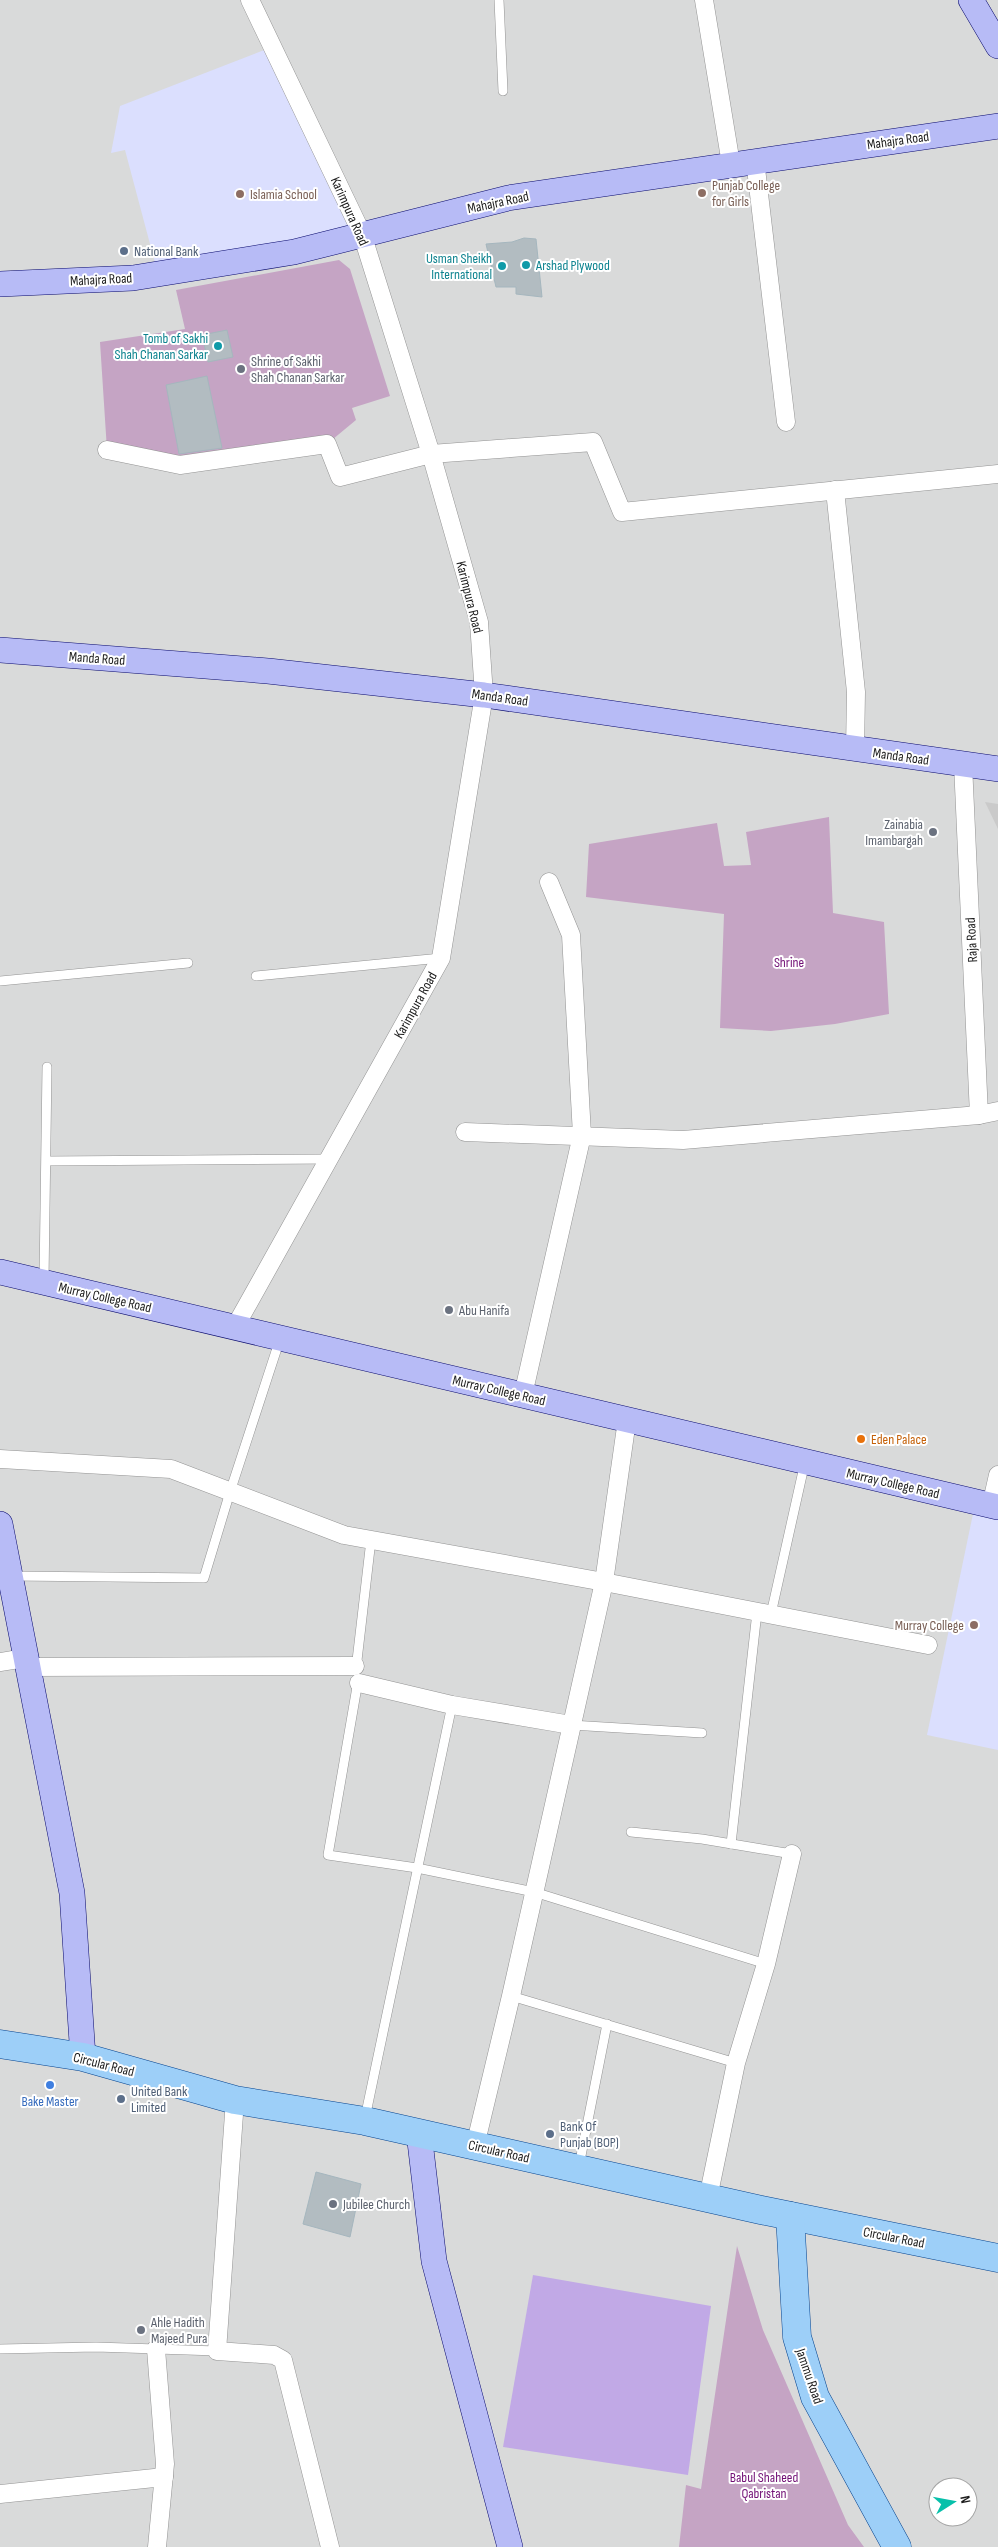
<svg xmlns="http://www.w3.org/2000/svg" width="998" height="2547" font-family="'Sofia Sans Condensed',sans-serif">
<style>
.residential{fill:#d9dada;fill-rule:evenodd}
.education{fill:#dbdffe}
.religious{fill:#cacaca}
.grass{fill:#c1a9e6}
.cemetery{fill:#c5a4c4}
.building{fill:#b2bcc1;stroke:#a5b6be}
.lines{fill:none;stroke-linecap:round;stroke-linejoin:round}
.lane-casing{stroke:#939393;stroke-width:10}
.street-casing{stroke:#939393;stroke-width:19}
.secondary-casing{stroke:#090a6d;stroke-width:26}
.primary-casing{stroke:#06438e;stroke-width:29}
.lane{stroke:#fff;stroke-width:9}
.street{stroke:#fff;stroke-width:18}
.secondary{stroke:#b7bbf6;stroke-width:25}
.primary{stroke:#9dcff8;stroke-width:28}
.education-dot{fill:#8d6e63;stroke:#fff;stroke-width:2}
.service-dot{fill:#5c6f8a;stroke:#fff;stroke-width:2}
.culture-dot{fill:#0f9aa8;stroke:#fff;stroke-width:2}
.worship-dot{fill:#6b7280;stroke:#fff;stroke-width:2}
.food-dot{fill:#e8710a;stroke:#fff;stroke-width:2}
.shop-dot{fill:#3f7fe0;stroke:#fff;stroke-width:2}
.labels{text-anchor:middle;stroke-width:4;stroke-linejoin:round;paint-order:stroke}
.street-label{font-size:14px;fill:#1c1c1c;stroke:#fff}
.education-label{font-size:14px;fill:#785e54;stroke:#fff;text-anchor:start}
.service-label{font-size:14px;fill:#4e5e75;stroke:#fff;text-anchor:start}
.culture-label{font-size:14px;fill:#0d838f;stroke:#fff;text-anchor:end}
.worship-label{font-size:14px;fill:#5b616d;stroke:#fff;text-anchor:start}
.park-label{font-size:14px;fill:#710f75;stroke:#fff}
.food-label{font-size:14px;fill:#c56008;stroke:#fff;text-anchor:start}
.shop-label{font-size:14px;fill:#366cbe;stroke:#fff}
</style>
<rect width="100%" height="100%" fill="#e2e7ed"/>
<path class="residential" d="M0 0H998V2547H0ZM938 2487H968V2517H938Z"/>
<g class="education">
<path d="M272 47 362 234 158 274 125 150 111 153 120 106Z"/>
<path d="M974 1509 998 1515V1750L927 1735Z"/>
</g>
<path class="religious" d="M985 802 998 804V829Z"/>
<path class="grass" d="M533 2275 711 2306 688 2475 503 2447Z"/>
<g class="cemetery">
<path d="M339 260 350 269 390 396 352 408 356 420 327 444 180 465 107 450 100 342 185 329 176 290Z"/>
<path d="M829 817 833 913 884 922 889 1014 835 1024 771 1031 720 1028 724 914 586 897 589 844 717 823 724 866 751 865 746 832Z"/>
<path d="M737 2246 763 2330 848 2525 864 2547H679L686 2485 701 2489Z"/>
</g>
<g class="building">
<path d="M524 238 536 239 542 297 516 294V287H496L486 244 512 242Z"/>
<path d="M227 330 233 357 208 362 202 335Z"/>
<path d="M207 376 222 448 179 454 166 385Z"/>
<path d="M316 2172 361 2184 350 2237 303 2224Z"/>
</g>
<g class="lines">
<g class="lane-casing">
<g id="lane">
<path d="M499 0 503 91"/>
<path d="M256 976 441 958"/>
<path d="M0 981 188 963"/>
<path d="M47 1161 331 1159"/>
<path d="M44 1280 47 1067"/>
<path d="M12 1576 204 1578 230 1492 280 1339"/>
<path d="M771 1614 805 1462"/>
<path d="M356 1669 371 1540"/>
<path d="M358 1681 328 1855 417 1868 534 1892 766 1964"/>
<path d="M571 1725 702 1733"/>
<path d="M631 1832 702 1839 792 1854"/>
<path d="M731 1844 757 1612"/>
<path d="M511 1996 736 2063"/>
<path d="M365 2118 452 1705"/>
<path d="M579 2166 607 2024"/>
<path d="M0 2349 96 2347 217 2351"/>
</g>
</g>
<g class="street-casing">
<g id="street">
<path d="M704 0 731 164"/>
<path d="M755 160 786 422"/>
<path d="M107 450 180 465 327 444 340 477 431 454 593 442 622 512 998 474"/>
<path d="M835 490 856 692 855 750"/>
<path d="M963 764 979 1115"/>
<path d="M465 1132 683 1140 979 1115 998 1111"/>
<path d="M235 1327 441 958 484 695 479 622 431 454 362 234 250 0"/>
<path d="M523 1395 582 1135 571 935 549 882"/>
<path d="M0 1459 171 1469 344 1535 604 1582 928 1645"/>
<path d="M991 1506 998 1475"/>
<path d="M0 1662 25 1658"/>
<path d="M28 1667 355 1666"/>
<path d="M359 1683 452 1705 571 1725"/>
<path d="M235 2100 217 2351 274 2355 283 2360 330 2547"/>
<path d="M475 2146 511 1996 604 1582 627 1420"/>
<path d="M708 2198 736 2063 766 1964 792 1854"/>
<path d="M156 2349 165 2464 157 2547"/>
<path d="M0 2494 164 2477"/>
</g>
</g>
<g class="secondary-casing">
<g id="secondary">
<path d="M971 0 998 46"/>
<path d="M0 284 133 278 294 252 508 198 998 126"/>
<path d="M0 650 268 671 484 695 998 769"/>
<path d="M0 1272 998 1507"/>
<path d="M0 1524 72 1893 83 2057"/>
<path d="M419 2133 434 2261 510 2547"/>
</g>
</g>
<g class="primary-casing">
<g id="primary">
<path d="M0 2044 83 2057 235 2100 365 2121 761 2210 998 2258"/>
<path d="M790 2216 797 2337 815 2397 897 2547"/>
</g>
</g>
<use href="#lane" class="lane"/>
<use href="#street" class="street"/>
<use href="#secondary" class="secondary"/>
<use href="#primary" class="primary"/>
</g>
<g class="education-dot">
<circle cx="702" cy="193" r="5"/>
<circle cx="240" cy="194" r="5"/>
<circle cx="974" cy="1625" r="5"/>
</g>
<g class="service-dot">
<circle cx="124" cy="251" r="5"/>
<circle cx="121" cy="2099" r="5"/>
<circle cx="550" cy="2134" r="5"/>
</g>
<g class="culture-dot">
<circle cx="526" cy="265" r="5"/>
<circle cx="502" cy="266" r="5"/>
<circle cx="218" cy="346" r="5"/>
</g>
<g class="worship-dot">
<circle cx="241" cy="369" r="5"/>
<circle cx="933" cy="832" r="5"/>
<circle cx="449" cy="1310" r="5"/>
<circle cx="333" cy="2204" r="5"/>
<circle cx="141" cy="2330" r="5"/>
</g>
<circle class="food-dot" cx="861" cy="1439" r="5"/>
<circle class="shop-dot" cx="50" cy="2085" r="5"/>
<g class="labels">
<g class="street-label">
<text transform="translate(898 140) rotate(-8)" y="5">Mahajra Road</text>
<text transform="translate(498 202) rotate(-12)" y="5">Mahajra Road</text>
<text transform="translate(350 211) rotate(66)" y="5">Karimpura Road</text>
<text transform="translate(101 279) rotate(-3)" y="5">Mahajra Road</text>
<text transform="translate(470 597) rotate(76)" y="5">Karimpura Road</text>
<text transform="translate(97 658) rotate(4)" y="5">Manda Road</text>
<text transform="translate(500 697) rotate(8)" y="5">Manda Road</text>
<text transform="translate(901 756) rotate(8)" y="5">Manda Road</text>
<text transform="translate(971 940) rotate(-93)" y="5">Raja Road</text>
<text transform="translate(415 1005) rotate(-61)" y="5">Karimpura Road</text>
<text transform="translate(105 1297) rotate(13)" y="5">Murray College Road</text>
<text transform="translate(499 1390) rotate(13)" y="5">Murray College Road</text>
<text transform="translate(893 1483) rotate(13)" y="5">Murray College Road</text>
<text transform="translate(104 2064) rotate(14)" y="5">Circular Road</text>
<text transform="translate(499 2151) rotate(13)" y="5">Circular Road</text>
<text transform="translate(894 2237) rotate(11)" y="5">Circular Road</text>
<text transform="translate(810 2376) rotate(71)" y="5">Jammu Road</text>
</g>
<g class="education-label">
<text x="712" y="190">Punjab College<tspan x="712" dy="16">for Girls</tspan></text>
<text x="250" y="199">Islamia School</text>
<text x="964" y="1630" text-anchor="end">Murray College</text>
</g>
<g class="service-label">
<text x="134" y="256">National Bank</text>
<text x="131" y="2096">United Bank<tspan x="131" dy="16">Limited</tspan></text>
<text x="560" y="2131">Bank Of<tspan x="560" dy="16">Punjab (BOP)</tspan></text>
</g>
<g class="culture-label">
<text x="492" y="263">Usman Sheikh<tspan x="492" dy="16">International</tspan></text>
<text x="536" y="270" text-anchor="start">Arshad Plywood</text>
<text x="208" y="343">Tomb of Sakhi<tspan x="208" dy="16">Shah Chanan Sarkar</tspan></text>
</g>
<g class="worship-label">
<text x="251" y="366">Shrine of Sakhi<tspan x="251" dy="16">Shah Chanan Sarkar</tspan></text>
<text x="923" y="829" text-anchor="end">Zainabia<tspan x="923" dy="16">Imambargah</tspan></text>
<text x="459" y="1315">Abu Hanifa</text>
<text x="343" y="2209">Jubilee Church</text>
<text x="151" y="2327">Ahle Hadith<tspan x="151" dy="16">Majeed Pura</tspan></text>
</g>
<g class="park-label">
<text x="789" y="967">Shrine</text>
<text x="764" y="2482">Babul Shaheed<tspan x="764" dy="16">Qabristan</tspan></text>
</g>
<g class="food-label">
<text x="871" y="1444">Eden Palace</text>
</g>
<g class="shop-label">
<text x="50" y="2106">Bake Master</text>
</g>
</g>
<g transform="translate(953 2502) rotate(79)"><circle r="24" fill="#ffffff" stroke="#a4a4a4"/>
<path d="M0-4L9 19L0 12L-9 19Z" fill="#08c0aa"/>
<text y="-8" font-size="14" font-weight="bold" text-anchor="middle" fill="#1c1c1c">N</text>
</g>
</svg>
